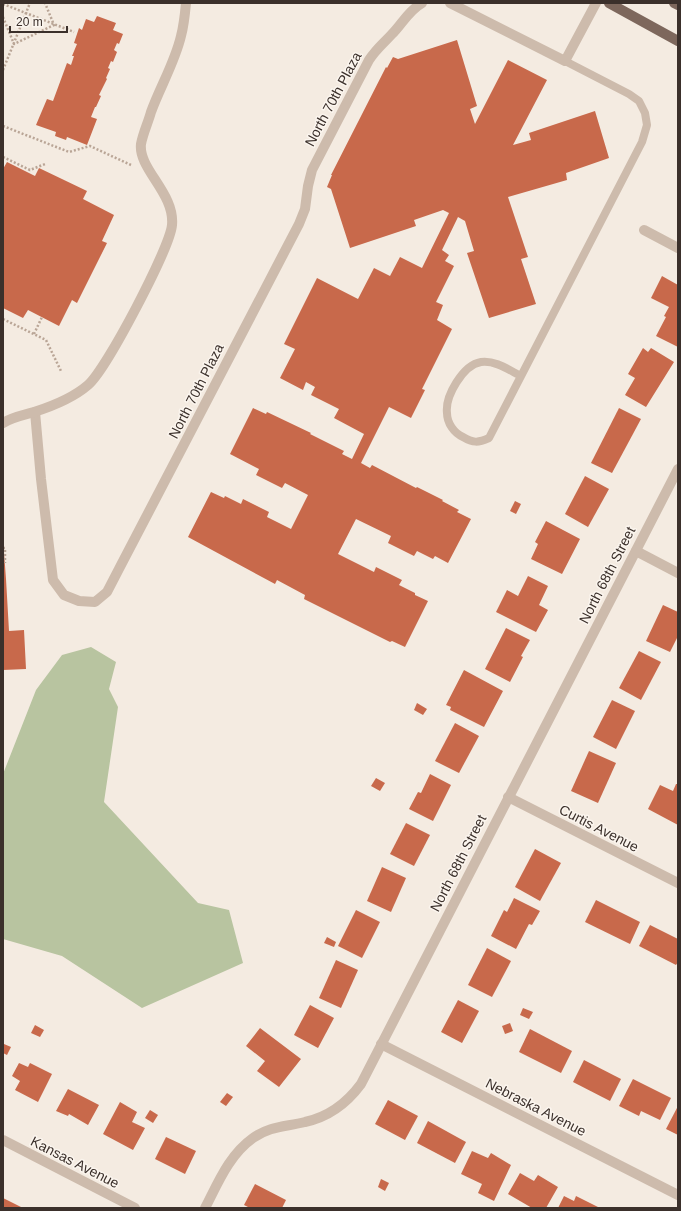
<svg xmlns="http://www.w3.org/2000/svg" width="681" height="1211" font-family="Arial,sans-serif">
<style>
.green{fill:#b8c4a0}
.building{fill:#c8694b}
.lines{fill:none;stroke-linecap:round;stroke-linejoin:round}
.path{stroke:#b9a596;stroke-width:2.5;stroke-dasharray:2 2;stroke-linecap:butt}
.lane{stroke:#cdbbac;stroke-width:8}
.street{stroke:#cdbbac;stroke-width:10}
.primary{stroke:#7d675c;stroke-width:10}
.labels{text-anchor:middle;stroke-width:3;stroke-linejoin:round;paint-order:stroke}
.street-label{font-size:14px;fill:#3b302b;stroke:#fbf5ee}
</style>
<rect width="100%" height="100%" fill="#f4ebe1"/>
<path class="green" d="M91 647 116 662 109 689 118 707 104 802 198 903 229 910 243 963 142 1008 62 956 3 939V774L36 690 62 655Z"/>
<g class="building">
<path d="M97 16 116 23 113 30 123 34 119 44 117 43 114 50 117 52 113 62 111 61 108 68 110 69 106 78 107 79 99 95 101 96 96 107H95L91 117 97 119 87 145 67 137 66 140 55 136 56 132 36 125 47 99 53 101 67 63 71 65 74 56H72L77 44 74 43 79 28 82 30 86 19 94 22Z"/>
<path d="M457 40 477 106 470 109 475 124 508 60 547 80 513 145 531 140 529 133 595 111 609 158 566 173 567 180 508 197 528 257 521 259 536 304 489 318 467 253 474 251 465 221 458 217 442 250 449 255 445 261 454 266 436 302 443 305 437 320 452 329 422 389 425 390 411 418 389 407 361 463 370 468 372 465 416 488 417 487 443 500 442 501 459 510 457 512 471 519 448 563 435 556 433 559 417 551 414 556 388 543 391 536 356 519 338 554 374 572 376 567 402 580 399 585 415 593V595L428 601 405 647 392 641 390 642 304 599 305 595 277 580 275 584 188 537 211 492 224 498 225 496 241 504 243 499 269 512 267 517 291 529 308 495 285 483 282 488 256 475 259 469 230 454 253 408 266 414 267 412 311 433 310 434 344 451 342 454 352 459 364 434 334 418 339 409 311 395 315 387 306 382 303 390 280 378 295 349 284 344 317 278 358 299 374 268 390 276 400 257 422 268 449 213 443 210 414 220 416 226 350 248 331 189 327 187 332 175H331L386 67 387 68 393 57 398 59Z"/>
<path d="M7 162 35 176 39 168 87 191 83 199 114 215 102 241 107 243 77 303 72 300 59 326 28 310 23 318 3 308V169Z"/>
<path d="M662 276 678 285V347L656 336 666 317 664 316 669 307 651 298Z"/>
<path d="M643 348 648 352 651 348 674 362 646 407 625 395 635 378 628 374Z"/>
<path d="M619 408 641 419 612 473 591 463Z"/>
<path d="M585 476 609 489 588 527 565 514Z"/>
<path d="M515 501 521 504 516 514 510 511Z"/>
<path d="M546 521 580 539 562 574 531 559 538 544 535 542Z"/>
<path d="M3 552H4L6 579 9 631 24 630 26 669 3 670Z"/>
<path d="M528 576 548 586 539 605 548 610 536 632 496 612 507 590 518 596Z"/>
<path d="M663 605 678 612V636L670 652 646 641Z"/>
<path d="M506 628 530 640 521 656 523 657 510 682 485 669Z"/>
<path d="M639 651 661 662 641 700 619 688Z"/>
<path d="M464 670 503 691 484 727 450 710 451 707 446 705Z"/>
<path d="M612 700 635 711 616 749 593 737Z"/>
<path d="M417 703 427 709 423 715 414 710Z"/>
<path d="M455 723 479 736 459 773 435 761Z"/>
<path d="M589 751 616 763 598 803 571 791Z"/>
<path d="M430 774 451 785 433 821 409 809 418 792 421 793Z"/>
<path d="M376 778 385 783 380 791 371 786Z"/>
<path d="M676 784H678V825L648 809 660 785 673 791Z"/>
<path d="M406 823 430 835 414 866 390 854Z"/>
<path d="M535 849 561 863 540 901 515 887Z"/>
<path d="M382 867 406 878 391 912 367 901Z"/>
<path d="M514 898 540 911 532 925 529 924 516 949 491 936 504 910 507 912Z"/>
<path d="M596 900 640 922 630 944 585 922Z"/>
<path d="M356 910 380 922 362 958 338 946Z"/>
<path d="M650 925 678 939V962L676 965 639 946Z"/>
<path d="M327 937 336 942 334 947 324 943Z"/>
<path d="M487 948 511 961 492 997 468 985Z"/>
<path d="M336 960 358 970 341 1008 319 998Z"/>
<path d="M458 1000 479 1011 462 1043 441 1032Z"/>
<path d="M310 1005 334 1018 318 1048 294 1035Z"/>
<path d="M523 1008 533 1012 529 1019 520 1015Z"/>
<path d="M510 1023 513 1031 505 1034 502 1026Z"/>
<path d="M35 1025 44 1030 40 1037 31 1033Z"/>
<path d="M260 1028 301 1059 279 1087 257 1071 265 1061 246 1046Z"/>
<path d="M530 1029 572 1051 561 1073 519 1052Z"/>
<path d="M4 1044 11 1047 7 1055 3 1053Z"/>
<path d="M584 1060 621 1079 610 1101 573 1082Z"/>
<path d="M19 1063 28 1067 30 1063 52 1074 38 1102 15 1090 20 1081 12 1076Z"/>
<path d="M633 1079 671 1098 660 1120 641 1111 639 1116 619 1106Z"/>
<path d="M68 1089 99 1105 88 1125 69 1114 68 1116 56 1111Z"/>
<path d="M227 1093 233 1097 226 1106 220 1102Z"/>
<path d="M388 1100 418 1116 405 1140 375 1124Z"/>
<path d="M120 1102 137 1112 132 1122 145 1128 133 1150 103 1134Z"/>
<path d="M678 1106V1135L666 1129Z"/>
<path d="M150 1110 158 1115 153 1123 145 1118Z"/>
<path d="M428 1121 466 1142 455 1163 417 1143Z"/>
<path d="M166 1137 196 1151 185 1174 155 1159Z"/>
<path d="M472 1151 488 1158 491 1153 511 1165 494 1201 478 1193 482 1184 461 1174Z"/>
<path d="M520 1173 534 1181 538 1175 558 1187 546 1208H532L508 1194Z"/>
<path d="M381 1179 389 1183 385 1191 378 1187Z"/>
<path d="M255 1184 286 1200 282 1208H250L244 1205Z"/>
<path d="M564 1196 574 1201 576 1196 600 1208H558Z"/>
<path d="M3 1198 23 1208H3Z"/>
</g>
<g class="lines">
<g class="path">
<path d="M3 4 74 32"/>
<path d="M3 17 14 44 54 25 45 3"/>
<path d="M3 70 30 3"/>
<path d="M3 126 69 152 90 146 131 165"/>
<path d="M3 157 30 170 45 164"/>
<path d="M3 319 46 340 61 371"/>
<path d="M34 334 42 317"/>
<path d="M3 548H5V563"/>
</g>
<path class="lane" d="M521 376C509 370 495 360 481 362 463 365 445 396 447 413 447 423 454 433 463 437 473 443 478 443 489 438L642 142 647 125 645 113 639 101 629 94 565 61"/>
<g class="street">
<path d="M450 3 565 61 596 3"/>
<path d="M644 230 678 248"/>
<path d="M35 412 41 479 53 580 64 595 79 601 95 602 107 592 121 565 299 224 305 209 308 186 312 170 369 60C377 48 383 44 392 34 402 24 409 10 422 3"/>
<path d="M3 423C12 417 24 415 34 412 53 406 73 398 88 385 106 370 170 248 172 225 175 193 138 169 141 144 143 133 148 123 151 112 160 87 175 62 181 36 184 25 185 14 186 3"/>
<path d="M636 551 678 573"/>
<path d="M508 797 678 883"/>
<path d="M381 1044 678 1195"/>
<path d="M3 1140 135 1208"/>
<path d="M205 1208C218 1183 229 1155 253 1138 270 1126 285 1127 305 1122 328 1117 347 1103 361 1084L678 469"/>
</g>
<g class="primary">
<path d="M609 3 678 41"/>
<path d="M674 3 678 5"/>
</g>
</g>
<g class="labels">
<g class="street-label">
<text transform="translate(333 99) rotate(-62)" y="5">North 70th Plaza</text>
<text transform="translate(196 391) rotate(-63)" y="5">North 70th Plaza</text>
<text transform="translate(607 575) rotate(-63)" y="5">North 68th Street</text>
<text transform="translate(599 828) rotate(27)" y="5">Curtis Avenue</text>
<text transform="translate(458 863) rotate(-63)" y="5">North 68th Street</text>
<text transform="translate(536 1107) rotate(27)" y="5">Nebraska Avenue</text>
<text transform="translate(75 1162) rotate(27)" y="5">Kansas Avenue</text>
</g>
</g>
<rect width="681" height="1211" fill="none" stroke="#3b302b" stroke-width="8"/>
<path d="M10 26v6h57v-6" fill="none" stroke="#3b302b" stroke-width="2"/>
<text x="16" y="26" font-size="12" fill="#3b302b" stroke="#fbf5ee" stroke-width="3" paint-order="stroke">20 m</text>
</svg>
